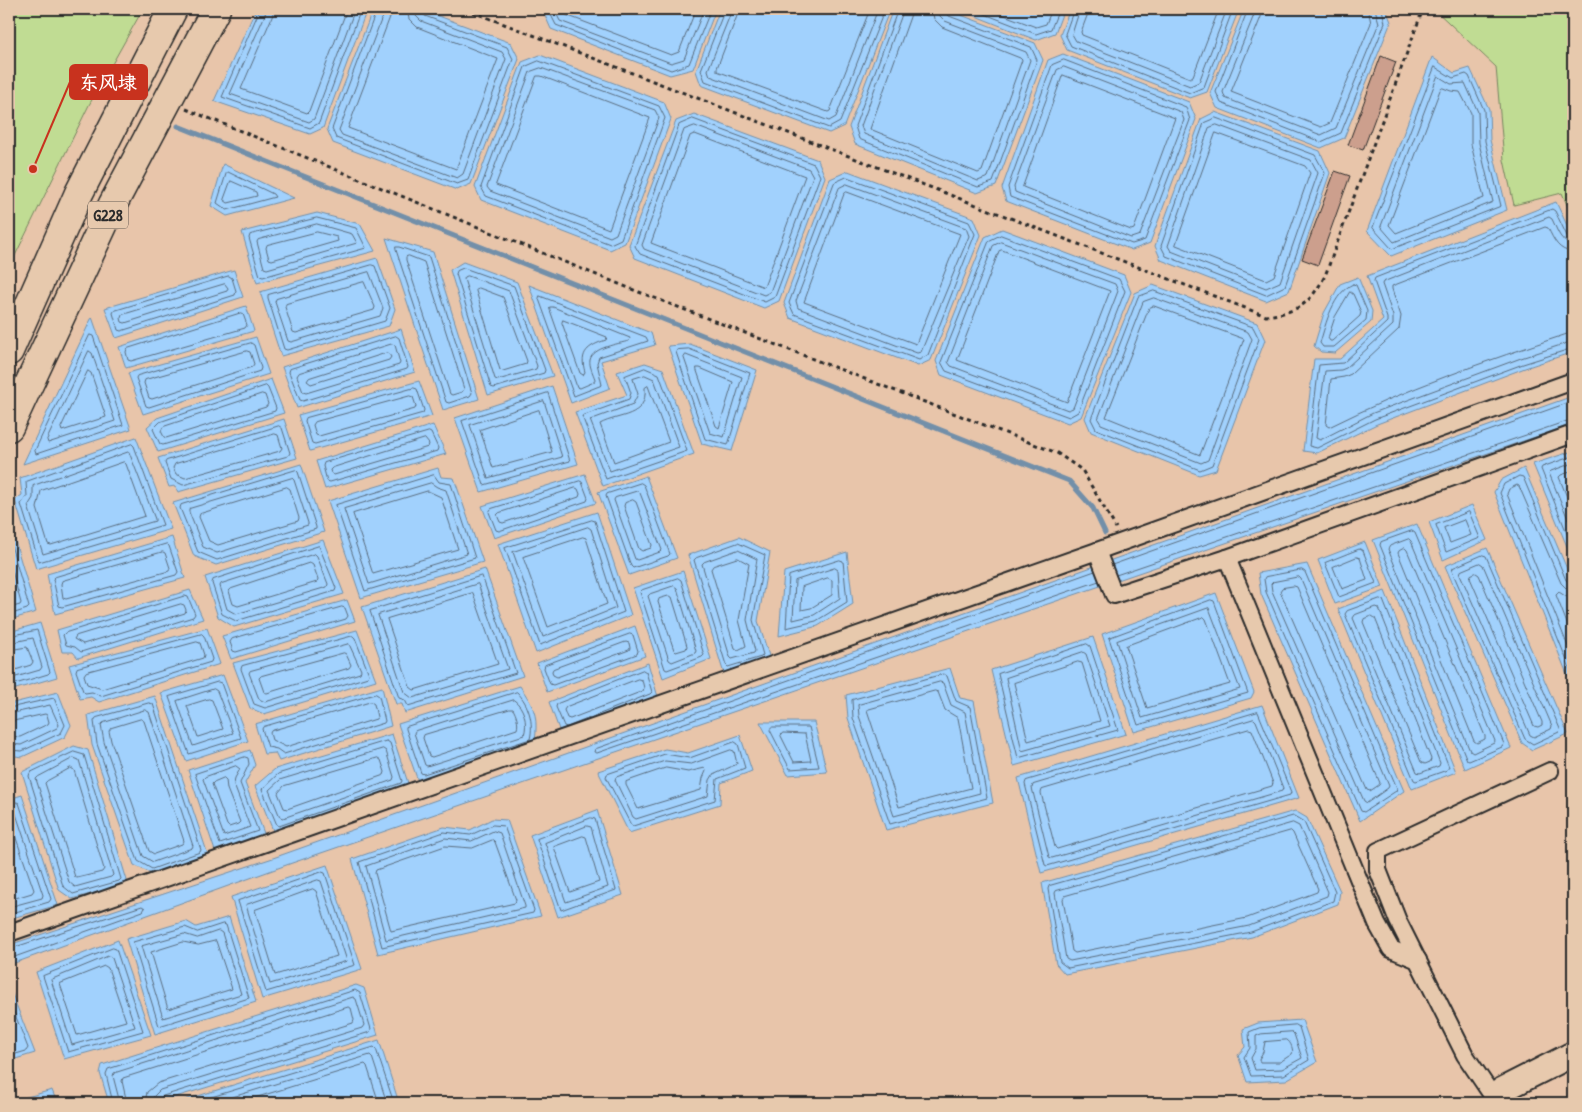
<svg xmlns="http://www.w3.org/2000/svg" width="1582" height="1112" font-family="'Patrick Hand','LXGW WenKai TC',sans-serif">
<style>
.green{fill:#c0dc93;stroke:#76845f}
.water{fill:#a1d1fd;stroke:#728fa9}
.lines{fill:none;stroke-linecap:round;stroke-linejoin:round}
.shore{stroke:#5a6d7f;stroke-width:1}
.stream{stroke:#728fa9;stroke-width:5}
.building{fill:#cc9f8d;stroke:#2b2b2b}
.street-casing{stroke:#2b2b2b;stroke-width:20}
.secondary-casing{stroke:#2b2b2b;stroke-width:28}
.highway-casing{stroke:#2b2b2b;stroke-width:31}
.path{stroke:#2b2b2b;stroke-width:3;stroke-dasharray:4 4;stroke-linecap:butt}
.street{stroke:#e7c9ad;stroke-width:16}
.secondary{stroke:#e7c9ad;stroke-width:24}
.highway{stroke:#e7c9ad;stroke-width:28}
.labels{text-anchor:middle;stroke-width:4;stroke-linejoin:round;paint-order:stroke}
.shield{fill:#e7c9ad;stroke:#635a52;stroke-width:1}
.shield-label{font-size:16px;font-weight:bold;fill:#2b2b2b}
.leader{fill:none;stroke:#c8321e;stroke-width:2}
.callout-dot{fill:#c8321e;stroke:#e7c9ad;stroke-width:2}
.callout{fill:#c8321e;stroke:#c8321e;stroke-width:2}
.callout-label{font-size:19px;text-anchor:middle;font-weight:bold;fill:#fff}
</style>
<rect width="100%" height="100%" fill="#e8c5aa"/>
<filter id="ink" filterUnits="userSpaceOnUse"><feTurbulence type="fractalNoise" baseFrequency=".02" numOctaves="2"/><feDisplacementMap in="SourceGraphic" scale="10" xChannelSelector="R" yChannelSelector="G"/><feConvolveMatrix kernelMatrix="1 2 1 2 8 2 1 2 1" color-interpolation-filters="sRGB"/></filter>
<g filter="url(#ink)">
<g class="green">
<path d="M9 9H143L89 105 9 268Z"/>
<path d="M1434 9H1573V219L1562 193 1514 205 1504 160 1496 67Z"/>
</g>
<g class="water">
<path d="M256 9H367L323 128 310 134 214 101Z"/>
<path d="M373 9H420L511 43 519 59 471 184 457 190 333 143 327 129Z"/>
<path d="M544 9H716L693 69 670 75 551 29 543 11Z"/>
<path d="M720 9H890L844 126 829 133 701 85 696 71Z"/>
<path d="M893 9H945L1035 43 1043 60 996 186 977 193 855 144 849 127Z"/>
<path d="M958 9H1064L1055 33 1036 40Z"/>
<path d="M1070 9H1239L1207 92 1190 98 1067 50 1060 35Z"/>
<path d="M1244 9H1386L1391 22 1344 138 1321 148 1217 108 1210 93Z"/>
<path d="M1063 54 1189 102 1196 119 1150 243 1132 250 1006 201 1002 188 1048 60Z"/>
<path d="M540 55 664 102 671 119 625 243 610 250 481 200 475 187 522 62Z"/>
<path d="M1432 57 1454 73 1470 68 1489 109 1490 140 1507 210 1391 256 1367 231Z"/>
<path d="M1215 112 1320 151 1330 173 1289 291 1266 301 1161 260 1155 246 1201 119Z"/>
<path d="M694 114 818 160 825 177 779 301 764 308 635 258 629 245 676 121Z"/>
<path d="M223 164 294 198 227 216 211 206Z"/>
<path d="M848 171 974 218 981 235 931 360 918 366 790 318 784 303 830 179Z"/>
<path d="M1556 202 1573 238V352L1525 368 1377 424 1317 453 1303 451 1314 359H1340L1383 320 1367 276Z"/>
<path d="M317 213 360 224 375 251 257 283 242 232Z"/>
<path d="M1002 229 1124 275 1131 292 1081 417 1068 423 941 375 936 361 985 237Z"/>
<path d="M386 238 433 252 479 399 443 410Z"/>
<path d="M377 258 395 309 389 326 281 356 260 292Z"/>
<path d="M463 262 517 282 553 376 488 395 450 270Z"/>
<path d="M234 270 243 297 116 338 105 308Z"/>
<path d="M1358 277 1372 311 1371 322 1335 353 1321 352 1314 346 1324 313 1340 284Z"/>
<path d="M529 285 651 333 655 345 601 361 610 388 571 403Z"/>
<path d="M1153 285 1257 323 1265 340 1216 470 1199 475 1091 432 1085 418 1135 293Z"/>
<path d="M246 306 254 331 126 368 119 347Z"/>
<path d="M92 317 131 429 23 464Z"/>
<path d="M401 329 415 372 297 408 282 367Z"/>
<path d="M256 337 269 374 143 414 128 373Z"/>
<path d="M690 344 757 370 732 451 702 444 668 346Z"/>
<path d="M645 363 663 369 694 454 603 486 575 412 627 395 617 372Z"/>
<path d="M271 379 284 413 158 452 147 427 157 418Z"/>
<path d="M419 381 432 416 310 451 298 415Z"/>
<path d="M552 386 578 464 481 492 455 418Z"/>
<path d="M1573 396V424L292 863 9 965V945L273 858Z"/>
<path d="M284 419 297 458 178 492 175 486 169 487 158 458Z"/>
<path d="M433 425 446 454 325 489 316 461Z"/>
<path d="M136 437 171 529 36 569 15 500 22 495 20 478Z"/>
<path d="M1573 451V561L1533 464Z"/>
<path d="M301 464 324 532 216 565 194 556 173 503Z"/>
<path d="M438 468 441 477 454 478 483 562 361 598 328 501Z"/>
<path d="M1524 468 1573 583V689L1494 492 1501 480Z"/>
<path d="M585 474 596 503 494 538 482 506Z"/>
<path d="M646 476 677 558 629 575 598 492Z"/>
<path d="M1472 505 1487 540 1443 560 1429 522Z"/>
<path d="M597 512 631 615 536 653 498 544Z"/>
<path d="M9 521 36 612 9 620Z"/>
<path d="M1417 524 1511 748 1465 769 1373 540Z"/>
<path d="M172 537 185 578 55 614 47 574Z"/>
<path d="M739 537 770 552 758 621 770 659 724 674 688 555Z"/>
<path d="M323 540 344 594 234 627 218 617 205 577Z"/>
<path d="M1365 542 1383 587 1335 604 1318 560Z"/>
<path d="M1487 548 1568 734 1532 750 1522 743 1445 566Z"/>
<path d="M847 552 853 604 818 626 779 636 784 572Z"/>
<path d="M1307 564 1404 791 1360 821 1261 594 1258 573Z"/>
<path d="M485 569 523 676 405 713 402 704H396L362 607Z"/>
<path d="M683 571 711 659 663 678 633 588Z"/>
<path d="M190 590 203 619 78 658 73 652H62L57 630Z"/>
<path d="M1385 591 1456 772 1412 789 1338 609Z"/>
<path d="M1216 593 1254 692 1251 698 1134 732 1102 634Z"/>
<path d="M347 600 355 621 231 659 222 636Z"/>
<path d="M40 623 57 677 9 691V632Z"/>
<path d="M635 626 645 656 547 692 537 663Z"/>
<path d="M207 628 220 664 99 702 91 697 80 699 69 665Z"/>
<path d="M357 630 376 680 264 714 250 708 233 663Z"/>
<path d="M1093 637 1126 734 1014 766 991 670Z"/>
<path d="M648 663 658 697 561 735 549 702Z"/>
<path d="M950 668 960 698 974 701 993 803 886 830 848 718 846 695Z"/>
<path d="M223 675 248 741 186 761 161 693Z"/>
<path d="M520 686C535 709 538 714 535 743L418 781 398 724Z"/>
<path d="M382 687 391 726 279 761 275 753 264 754 255 724Z"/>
<path d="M58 692 71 725 65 737 22 757 9 755V704Z"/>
<path d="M155 696 208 855 152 874 134 865 92 745 88 715Z"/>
<path d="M1262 705 1299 798 1041 873 1018 778Z"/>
<path d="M760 722H814L827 772 788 775Z"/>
<path d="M392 734 409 786 274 833 255 786 275 769Z"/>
<path d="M740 735 752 771 721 783 720 804 629 833 598 771 665 749 688 753Z"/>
<path d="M74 746 88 750 128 884 72 899 59 890 22 772Z"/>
<path d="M250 750 255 765 245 783 265 836 215 851 188 770Z"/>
<path d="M22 795 58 905 9 919V799Z"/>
<path d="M597 810 623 895 558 917 530 835Z"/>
<path d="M1295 811 1307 818 1340 891 1338 904 1252 937 1065 974 1056 964 1042 883Z"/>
<path d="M492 819 507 820 541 916 378 954 352 859 444 827 470 830Z"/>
<path d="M327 865 362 969 262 999 231 897Z"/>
<path d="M229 917 256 1002 155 1034 126 939 186 921 196 927Z"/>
<path d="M118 940 151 1035 64 1059 36 972Z"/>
<path d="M356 985 364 988 378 1035 156 1103H109L100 1073 102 1065Z"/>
<path d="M9 986 35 1053 9 1061Z"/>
<path d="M1302 1020 1317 1062 1286 1080 1247 1082 1238 1055 1245 1047 1243 1029 1258 1023Z"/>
<path d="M379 1040 399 1103H175Z"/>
<path d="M52 1090 57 1103H9V1102Z"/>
</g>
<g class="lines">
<g class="shore">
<path d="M260 9 222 97 310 128 319 123 361 9"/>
<path d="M266 9 265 15 230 94 309 122 314 119 355 9"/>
<path d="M274 9 272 17 241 89 307 113 309 111 347 9"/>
<path d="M377 9 332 129 336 138 457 184 468 180 513 59 507 47 425 16 422 13 421 9"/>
<path d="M384 9 383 15 339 130 342 135 457 178 463 174 506 59 502 52 421 21 416 16 415 9"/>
<path d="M391 9 390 17 348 128 456 169 498 59 417 27 409 19 407 9"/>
<path d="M548 9 556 25 671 70 689 64 711 9"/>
<path d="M554 9 560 21 671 63 684 59 704 9"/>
<path d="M562 9 566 15 671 55 679 52 696 9"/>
<path d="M725 9 701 70 705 81 829 128 840 122 885 9"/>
<path d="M731 9 730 15 708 70 710 76 829 121 836 117 878 9"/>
<path d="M738 9 737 16 717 68V71L828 112 830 111 870 9"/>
<path d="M898 9 855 126 859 139 978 187 993 182 1037 60 1031 47 949 16 946 13 945 9"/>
<path d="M904 9 861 126 864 134 978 181 988 177 1030 60 1026 52 945 21 940 16 939 9"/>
<path d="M912 9 910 17 870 129 978 173 982 171 1022 60 1020 58 942 27 934 19 932 9"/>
<path d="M972 9 1036 34 1051 29 1059 9"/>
<path d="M988 9 1036 27 1046 24 1052 9"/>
<path d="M1074 9 1065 34 1071 46 1190 93 1204 87 1233 9"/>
<path d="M1080 9 1072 34 1076 41 1190 86 1199 82 1227 9"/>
<path d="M1088 9 1087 16 1081 32 1082 35 1190 78 1193 76 1219 9"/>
<path d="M1248 9 1216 92 1221 103 1321 142 1341 133 1385 23 1382 9"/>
<path d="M1255 9 1254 15 1223 92 1225 98 1321 135 1336 128 1379 23 1375 9"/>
<path d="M1262 9 1261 17 1231 92 1321 127 1330 123 1371 23 1368 9"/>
<path d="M1064 60 1186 107 1190 120 1145 240 1132 244 1010 197 1008 187 1052 65Z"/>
<path d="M539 61 659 106 665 118 621 239 610 244 486 196 481 187 525 67Z"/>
<path d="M1064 67 1181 112 1184 120 1140 235 1131 238 1015 192 1014 187 1057 70Z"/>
<path d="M1435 67 1453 78 1466 74 1469 76 1484 110 1485 141 1501 206 1392 249 1373 228Z"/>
<path d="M541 68 655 110 659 118 616 234 610 237 490 191 487 187 530 72Z"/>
<path d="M1063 75 1175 118 1134 229 1131 230 1023 187Z"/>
<path d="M537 76H541L650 118 609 229 496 185Z"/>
<path d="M1438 76 1451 84 1465 83 1478 112 1479 143 1493 202 1394 242 1381 227Z"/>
<path d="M1443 88 1451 91 1460 92 1471 113V144L1484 198 1396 233 1389 225 1440 90Z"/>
<path d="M1216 118 1315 155 1325 173 1285 286 1266 295 1166 256 1161 246 1204 123Z"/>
<path d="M693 119 814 164 820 176 775 297 765 302 640 254 635 246 679 125Z"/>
<path d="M1217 125 1311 160 1318 173 1280 282 1266 288 1171 251 1168 246 1209 128Z"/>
<path d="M695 126 809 169 813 176 770 292 764 295 644 249 642 245 684 130Z"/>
<path d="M1216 133 1305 166 1310 173 1274 276 1266 280 1176 245Z"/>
<path d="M695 134 805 176 764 287 651 243 690 136Z"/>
<path d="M228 172 273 194 275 197 227 210 217 203 226 174Z"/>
<path d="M847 177 969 222 975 234 928 355 919 360 794 314 789 303 834 183Z"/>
<path d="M231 181 256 192 257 196 228 203 224 200Z"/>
<path d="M847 184 966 228 969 236 921 352 917 353 798 308 796 301 839 188Z"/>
<path d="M847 192 960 234 916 344 804 302 844 194Z"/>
<path d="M317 218 356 228 366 248 263 277 260 276 249 238 250 235Z"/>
<path d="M317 224 352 234 357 243 267 269 264 268 257 242 258 240Z"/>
<path d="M317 232 337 237 338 241 272 260 269 259 266 248 267 245Z"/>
<path d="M1001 235 1119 279 1125 291 1078 412 1069 417 946 371 941 362 989 241Z"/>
<path d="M1573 238 1567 236 1555 211 1552 209 1375 278 1374 281 1387 318V322L1343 363 1319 365 1309 446 1317 448 1375 419 1523 364 1573 348"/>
<path d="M1001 242 1115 284 1118 291 1073 408 1068 410 951 366 948 362 993 246Z"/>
<path d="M1573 245C1560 243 1557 229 1552 219L1549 217 1383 282 1382 284 1393 316V325L1346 368 1341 370 1325 371 1316 438 1320 440 1373 413 1521 358 1573 341"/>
<path d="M396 247H399L429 257 472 393 470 396 449 403 446 402 396 250Z"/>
<path d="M1002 250 1110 291 1067 402 957 360 999 251Z"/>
<path d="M1573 252C1558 251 1554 240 1548 228L1545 227 1392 286V289L1401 316 1399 329 1351 374 1344 377 1331 379 1326 425 1329 427C1405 389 1486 361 1567 334H1573"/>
<path d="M409 256 424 262 464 389 462 392 452 395 450 394 406 260V257Z"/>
<path d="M372 265 375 266 390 308 385 321 287 350 284 349 268 298V295Z"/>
<path d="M464 268 514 286 545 370 544 373 494 388 491 387 456 274 457 271Z"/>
<path d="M369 272 383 308 380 316 291 342 288 341 275 302 276 299Z"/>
<path d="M229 276 232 278 236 291 235 295 121 331 118 330 113 313 114 311Z"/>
<path d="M468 276 509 291 537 366 536 369 498 380 495 379 464 279 465 277Z"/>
<path d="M364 282 375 307 374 310 296 333 293 332 285 307 286 304Z"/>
<path d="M225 284 228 288 227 291 125 323 122 322 121 318 122 315Z"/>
<path d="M1353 284 1356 285 1367 311 1366 320 1334 347H1323L1320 343C1326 323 1333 293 1353 284Z"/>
<path d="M479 288 503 297 527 361 526 364 503 371 500 370 476 291V289Z"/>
<path d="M1154 291 1253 327 1259 339 1212 465 1200 470 1096 429 1091 419 1138 297Z"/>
<path d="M1350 292 1353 294 1361 312 1360 316 1332 341H1330L1328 338 1335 317Z"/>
<path d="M540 296 646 337 648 341 599 357 597 363 602 385 574 396 539 299Z"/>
<path d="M1154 298 1248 332 1252 339 1208 460 1201 463 1101 424 1098 419 1143 302Z"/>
<path d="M1154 306 1244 339 1200 455 1106 417 1149 308Z"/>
<path d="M550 307H553L630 338 629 341C618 344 593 347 590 360 589 366 593 373 595 379L594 382 580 388 577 387 550 310Z"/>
<path d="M241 313 243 314 247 325 245 328 131 361 128 360 126 352 127 349Z"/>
<path d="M563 320 607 337 606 340C588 346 579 352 585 372L583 375 580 373 562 323Z"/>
<path d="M90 335 93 336 123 425 36 454 35 451Z"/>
<path d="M396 336 399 338 408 367 407 369 303 401 300 400 289 372 290 369Z"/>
<path d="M251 343 254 345 261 368 260 371 149 407 146 406 136 378 137 376Z"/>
<path d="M392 344 395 345 400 363 399 365 306 393 303 392 297 376 299 373Z"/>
<path d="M689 349 750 373 728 445 705 439 676 352 677 350Z"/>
<path d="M89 351 92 353 115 421 48 443 47 440Z"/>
<path d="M247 351 250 352 254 364 252 367 152 399 149 398 144 383 145 380Z"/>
<path d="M387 353 389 354 391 357 389 360 311 384 307 381 309 378Z"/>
<path d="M686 355 742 377 724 437 710 433 684 358Z"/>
<path d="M645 368 659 374 687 451 606 479 582 416 629 399 631 393 625 376Z"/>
<path d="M697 368H700L733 382 719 428 716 426 697 371Z"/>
<path d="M88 371 91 373 106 417 62 431 61 428Z"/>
<path d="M645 375 654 379 679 447 610 471 590 420 633 404 638 394 633 379Z"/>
<path d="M266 386 268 388 276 408 275 411 163 445 160 444 153 429 160 422Z"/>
<path d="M648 386 669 442 614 462 600 424C618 414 648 418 645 388Z"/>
<path d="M414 388 417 389 424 410 423 413 315 444 312 443 305 421 306 418Z"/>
<path d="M548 393 570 461 484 485 462 421Z"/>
<path d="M262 394 265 395 268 404 266 407 166 438 164 437 161 431 163 427Z"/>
<path d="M410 396 413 397 416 406 415 409 319 436 316 435 313 425 315 422Z"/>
<path d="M544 401 562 457 488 478 470 425Z"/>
<path d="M539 410 552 452 493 468 480 430Z"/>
<path d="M279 426 282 428 290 453 288 456 183 485 171 479 165 463 166 461Z"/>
<path d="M429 432 431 433 438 448 437 451 330 482 327 481 323 466 324 463Z"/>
<path d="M275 434 278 435 282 448 280 451 185 478 176 474 173 468 175 464Z"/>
<path d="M425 439 429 444 428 447 334 475 331 473 330 470 332 468Z"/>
<path d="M132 444 134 446 163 525 39 562 21 504 27 496 26 482Z"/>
<path d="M129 452 155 519V521L43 554 28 506 33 498V486Z"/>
<path d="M1573 456 1542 467 1541 469 1573 548"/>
<path d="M124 462 126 464 145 516 51 545 48 544 37 508 41 491Z"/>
<path d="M1573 463 1551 471 1549 473 1573 531"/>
<path d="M296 470 298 472 316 527V529L217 560 198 552 180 508 181 505Z"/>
<path d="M1573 471 1561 475 1559 477 1573 512"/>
<path d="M434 475 439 482 451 484 475 558 365 591 336 505Z"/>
<path d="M292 478 294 480 308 523V525L217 553 203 547 189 512V509Z"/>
<path d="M580 481 582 482 588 498 587 501 499 531 496 530 489 512 491 509Z"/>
<path d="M431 483 437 487 446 490 467 554 369 584 344 509Z"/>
<path d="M641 483 644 485 670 554 668 556 633 568 631 566 606 496 607 494Z"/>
<path d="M287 487 290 489 299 518 298 521 218 545 209 541 199 517 200 514Z"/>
<path d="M576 488 578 489 580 494 579 497 503 523 500 522 497 515 499 513Z"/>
<path d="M428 491 441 497 458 549 373 574 353 514Z"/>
<path d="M638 491 640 493 662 550 660 552 637 560 635 559 614 500 615 498Z"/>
<path d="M633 500 636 502 652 545 651 548 642 551 639 549 624 506 625 503Z"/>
<path d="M1469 512 1480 538 1446 552 1436 525Z"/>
<path d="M592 520 595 521 624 612 540 645 505 548Z"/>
<path d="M1465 520 1471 535 1450 543 1444 528Z"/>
<path d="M588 527 591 529 616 608 543 637 513 552Z"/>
<path d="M1412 531 1415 533 1504 744 1502 747 1469 761 1467 760 1380 545 1381 542Z"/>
<path d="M583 537 586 538 607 604 548 627 523 557Z"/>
<path d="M9 538 29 607 27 609 9 615"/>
<path d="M1409 539 1411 541 1495 741 1494 743 1473 753 1470 751 1388 549 1390 546Z"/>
<path d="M738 543 765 555 753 620 763 655 761 657 728 667 726 665 694 560 696 558Z"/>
<path d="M167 544 169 546 178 572 176 575 62 607 59 606 53 579 55 577Z"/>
<path d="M319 546 336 588 335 591 236 621 222 614 212 583 213 580Z"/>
<path d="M1405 548 1407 550 1485 736V739L1477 743 1474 741 1398 553 1399 551Z"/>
<path d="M1360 549 1363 551 1376 583 1339 597 1325 563Z"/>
<path d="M738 550 757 559 747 620 755 651 754 653 732 659 730 657 702 564 704 562Z"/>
<path d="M163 552 165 553 170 568 169 571 66 599 63 598 61 584 62 581Z"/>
<path d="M315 554 317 556 328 584 327 587 236 614 227 609 220 586 221 584Z"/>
<path d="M1483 555 1486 556 1560 729 1559 732 1533 744 1525 739 1452 571 1453 568Z"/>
<path d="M1357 557 1360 558 1367 580 1342 589 1333 567Z"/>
<path d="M738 558 749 564 739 620 746 646 738 650 735 648 711 569 713 566Z"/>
<path d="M9 560 21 603 20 605 9 608"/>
<path d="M840 560 843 561 847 602 816 621 786 628 789 576Z"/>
<path d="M310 563 313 565 318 579 317 582 238 606 233 604 229 591 231 589Z"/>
<path d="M1480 563 1483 565 1552 726 1551 729 1534 737 1530 735 1460 574 1461 571Z"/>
<path d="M1112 565 1573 401"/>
<path d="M835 568 838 570 840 598 814 615 793 620 795 581Z"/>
<path d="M1302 570 1305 572 1397 788 1396 791 1364 812 1361 811 1266 592 1264 579 1265 577Z"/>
<path d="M1095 571 595 749 594 752 597 753 1099 581"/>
<path d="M1476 573 1479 575 1542 722V725L1538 727 1534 726 1470 578 1471 575Z"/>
<path d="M1116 575 1573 419"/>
<path d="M482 576 516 673 408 706 405 700 399 698 370 611Z"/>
<path d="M1299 577 1301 579 1389 786 1388 788 1367 803 1364 801 1272 591 1271 584 1273 582Z"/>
<path d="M678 578 681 580 704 655 702 657 667 670 665 669 640 592 642 590Z"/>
<path d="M828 578 832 580V595L811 608 801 610 802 587Z"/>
<path d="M1573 583H1569L1566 580 1523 477 1519 476 1504 484 1500 493 1573 676"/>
<path d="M478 584 508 669 412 698 404 692 378 615Z"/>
<path d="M674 586 677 588 696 651 695 653 672 662 669 660 648 596 650 594Z"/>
<path d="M1294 586 1297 587 1380 783 1379 785 1370 791 1367 790 1280 591 1282 588Z"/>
<path d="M1573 589 1566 588 1561 583 1519 486 1517 485 1509 489 1507 494 1573 659"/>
<path d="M473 593 498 664 414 690 410 687 387 619Z"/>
<path d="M185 596 188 597 195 614 193 617 81 652 75 647 66 645 63 635 65 633Z"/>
<path d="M669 596 672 597 687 646 686 649 676 652 674 650 658 602 659 599Z"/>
<path d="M1573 597 1565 596 1559 592 1556 595 1573 639"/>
<path d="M1380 599 1383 600 1449 767 1447 770 1416 781 1414 780 1345 614 1347 611Z"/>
<path d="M1211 600 1214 601 1248 693 1138 725 1109 638Z"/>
<path d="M181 604 184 605 186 610 185 613 83 644 74 639 76 636Z"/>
<path d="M342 607 345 608 348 616 346 619 236 652 233 651 230 642 232 639Z"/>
<path d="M1376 607 1379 608 1440 763 1439 766 1420 773 1417 772 1353 618 1355 615Z"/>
<path d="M1209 608 1240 689 1142 718 1117 641Z"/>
<path d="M1372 616 1375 618 1431 759 1430 762 1425 764 1421 762 1363 622 1364 619Z"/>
<path d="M1204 617 1206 619 1230 684 1147 708 1126 646Z"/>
<path d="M202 634 204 636 212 659 211 662 101 696 92 692 85 693 83 691 76 671 77 668Z"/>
<path d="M630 634 633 635 638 651 637 654 553 685 550 684 544 668 545 665Z"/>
<path d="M9 636 37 630 50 672 48 674 9 686"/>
<path d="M353 636 355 638 369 674 368 677 265 708 254 704 241 669 242 666Z"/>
<path d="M197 642 200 643 204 655 203 658 102 689 87 684 84 675 86 672Z"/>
<path d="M626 642 629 643 630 648 629 650 557 677 553 675 552 671 553 669Z"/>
<path d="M9 643 33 638 42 667 40 670 9 679"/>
<path d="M349 644 361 670 360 673 265 702 259 699 249 673 250 671Z"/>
<path d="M1087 644 1090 646 1118 730 1018 758 998 674Z"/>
<path d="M9 650 27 647 33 662 31 665 9 672"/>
<path d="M1083 652 1086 654 1110 726 1022 751 1006 678Z"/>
<path d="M344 653 346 654 351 665 349 668 267 693 264 692 259 678 261 676Z"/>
<path d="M1078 662 1082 663 1100 721 1028 741 1014 683Z"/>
<path d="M643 670 646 672 652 692 650 694 567 727 564 726 556 707 557 704Z"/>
<path d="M944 674 947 676 956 701 970 707 987 798 890 824 853 718 852 700Z"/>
<path d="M638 679 642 680 644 688 643 691 570 719 567 718 564 710 566 707Z"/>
<path d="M218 682 221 683 241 738 189 754 169 697Z"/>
<path d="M940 682 943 683 951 705 965 712 980 793 894 816 859 716 858 705Z"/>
<path d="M214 689 217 691 233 733 193 746 177 701Z"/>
<path d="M935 691 938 692 945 710 958 718 971 788 899 807 867 710Z"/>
<path d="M517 692C529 704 534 723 530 739L424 774 421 773 406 729V727Z"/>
<path d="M376 694 379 696 385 721 384 723 284 754 277 749 268 747 262 729 263 727Z"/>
<path d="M209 699 212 700 223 729 198 737 187 706Z"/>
<path d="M514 700C524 707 528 723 524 735L427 766 425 765 414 733 415 731Z"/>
<path d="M371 702 374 704 377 717 376 719 286 747 272 740 270 733 271 731Z"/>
<path d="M149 703 153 704 201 850 200 852 152 869 138 861 97 744 94 721 96 718Z"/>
<path d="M9 708 54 698 65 725 61 733 22 751 9 750"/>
<path d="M510 709H513C516 714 519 723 517 729L432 757 429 756 423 738 424 735Z"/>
<path d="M145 710 149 712 193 846 192 848 153 862 143 856 104 742 101 725 103 723Z"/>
<path d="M1258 712 1291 792 1290 795 1047 866 1045 865 1025 784 1026 781Z"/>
<path d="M9 714 50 705 59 725 57 728 21 745 9 744"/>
<path d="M141 719 144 721 184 841 182 844 154 854 149 851 111 741 109 731 111 728Z"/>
<path d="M1254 719 1256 721 1283 788 1282 791 1052 858 1049 857 1032 788 1033 785Z"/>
<path d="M9 722 45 714 47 715 49 722 48 724 20 737 9 736"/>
<path d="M773 727H809L819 767 790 769 770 730Z"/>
<path d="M1249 729 1252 730 1273 783 1272 786 1057 849 1055 847 1041 793 1042 790Z"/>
<path d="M783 733 805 734 811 761 794 762 781 736Z"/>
<path d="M387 741 390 743 402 781 401 783 279 826 277 825 262 789 278 774Z"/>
<path d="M735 742 738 744 745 768 717 779 715 800 633 826 631 825 606 777 607 774 665 754 689 758Z"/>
<path d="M383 749 386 751 394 777 393 780 283 818 280 817 269 790 280 780Z"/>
<path d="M731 750 734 751 737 764 713 775 710 780 708 796 636 819 633 817 615 780 616 777 665 761 691 764Z"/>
<path d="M74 752 84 755 121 879 119 881 73 894 63 886 29 776 30 773Z"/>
<path d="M245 757 248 758 249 764 240 783 258 831 220 844 195 774Z"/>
<path d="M74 758 79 760 113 875 111 877 75 887 69 882 36 779 38 777Z"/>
<path d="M378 758 381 760 385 772 384 775 287 809 284 808 278 793 284 786Z"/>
<path d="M236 766 240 769 235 778 234 785 250 827 224 836 203 779 205 777Z"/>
<path d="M71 768 74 770 104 869 102 872 77 878 75 877 45 783 47 781Z"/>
<path d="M666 768 688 772 705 768 706 771 703 778 701 790 638 809 626 785V782Z"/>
<path d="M224 778 226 780 227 789 240 822 238 824 229 827 227 825 212 784 214 782Z"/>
<path d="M9 804 17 802 19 803 51 899 49 902 9 914"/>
<path d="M9 810 15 811 43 895 42 898 9 907"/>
<path d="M1294 816 1304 822 1335 892 1333 901 1251 932 1068 968 1060 962 1048 889 1049 886Z"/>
<path d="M9 818 34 890 32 893 9 900"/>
<path d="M591 818 595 819 616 890 561 910 537 839Z"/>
<path d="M1293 823 1299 826 1328 892 1327 896 1249 926 1070 961 1066 959 1055 893 1056 891Z"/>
<path d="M493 825 504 826 534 910 533 913 382 947 359 862 444 832 470 835Z"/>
<path d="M587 826 591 827 608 887 566 902 545 843Z"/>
<path d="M494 831 500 833 525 906V908L386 940 366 866 445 838 471 841Z"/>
<path d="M1291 831 1293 833 1318 889 1317 892 1247 918 1075 953 1072 951 1063 899 1065 896Z"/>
<path d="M583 836 586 837 599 882 570 892 554 847Z"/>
<path d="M493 840 495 842 516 900 515 903 391 931 375 873 376 870 445 846 472 848Z"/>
<path d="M322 872 325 873 355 965 266 992 238 901Z"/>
<path d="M318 880 321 881 347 961 270 984 246 905Z"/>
<path d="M313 889 316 891 337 956 275 975 255 910Z"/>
<path d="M223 924 226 925 249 998 159 1026 133 942 185 927 197 932Z"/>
<path d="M219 931 222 933 241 994 163 1018 141 946 184 934 197 938Z"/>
<path d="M216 941 232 989 168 1009 151 952 183 942 198 945Z"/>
<path d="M113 948 116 949 143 1031 68 1052 43 976Z"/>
<path d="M9 949 142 906 145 908 143 911 9 959"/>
<path d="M109 956 112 958 135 1027 72 1045 51 980Z"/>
<path d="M105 966 108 968 126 1021 77 1035 60 984Z"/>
<path d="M9 999 28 1048 26 1051 9 1056"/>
<path d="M1296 1025 1299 1027 1309 1060 1284 1075 1251 1076 1244 1057 1250 1048 1249 1032 1259 1028Z"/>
<path d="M1292 1032 1294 1034 1302 1058 1282 1069 1255 1070 1251 1058 1256 1049V1036L1261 1034Z"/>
<path d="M1287 1040C1291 1042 1294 1051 1292 1054L1280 1062H1260L1259 1059 1263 1052 1265 1042Z"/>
<path d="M113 1103 106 1074 108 1069 355 990 360 993 371 1029 370 1032 163 1096 159 1099V1103"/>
<path d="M120 1103 113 1076 114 1073 353 997 356 999 364 1025 362 1028 160 1090 154 1096 152 1103"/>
<path d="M127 1103 122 1081 123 1078 348 1007 351 1008 354 1020 353 1023 158 1083 147 1092 145 1103"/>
<path d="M192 1103 374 1047 376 1049 394 1103"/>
<path d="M213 1103 370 1055 372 1057 387 1103"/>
<path d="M238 1103 365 1064 367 1066 379 1103"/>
</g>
<path class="stream" d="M178 126 1069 481 1093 508 1105 533"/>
</g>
<g class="building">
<path d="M1381 56 1396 62 1363 150 1348 145Z"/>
<path d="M1335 171 1350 176 1318 265 1302 259Z"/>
</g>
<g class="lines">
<g class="street-casing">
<g id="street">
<path d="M1097 551 1114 595 1227 558"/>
<path d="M9 933 1097 551 1573 381"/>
<path d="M1418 960 1391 949 1377 924 1227 558 1573 434"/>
<path d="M1496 1101 1465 1055 1398 921 1378 870V851L1550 771"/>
</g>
</g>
<g class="secondary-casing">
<path id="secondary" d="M1494 1103 1502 1090 1573 1054"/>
</g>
<g class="highway-casing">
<g id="highway">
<path d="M9 351 79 193 173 9"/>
<path d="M9 427 113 204 216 9"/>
</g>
</g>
<g class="path">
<path d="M465 9 1266 316C1298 312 1309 305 1325 276L1423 9"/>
<path d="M186 109 639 292 1057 453 1082 470 1116 528"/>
</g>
<use href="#street" class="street"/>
<use href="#secondary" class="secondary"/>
<use href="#highway" class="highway"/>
</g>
</g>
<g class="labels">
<rect class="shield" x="88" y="201.5" width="40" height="27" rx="4"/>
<g class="shield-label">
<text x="108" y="221">G228</text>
</g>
</g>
<path class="leader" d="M33 169L70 82"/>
<circle class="callout-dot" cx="33" cy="169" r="5"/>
<rect class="callout" x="70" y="65" width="77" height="34" rx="5"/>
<g class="callout-label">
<text x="108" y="89">东风埭</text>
</g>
<rect width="1582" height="1112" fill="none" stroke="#e7c9ad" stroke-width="30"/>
<rect x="15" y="15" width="1552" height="1082" fill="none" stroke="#2b2b2b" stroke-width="2" filter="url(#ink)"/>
</svg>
